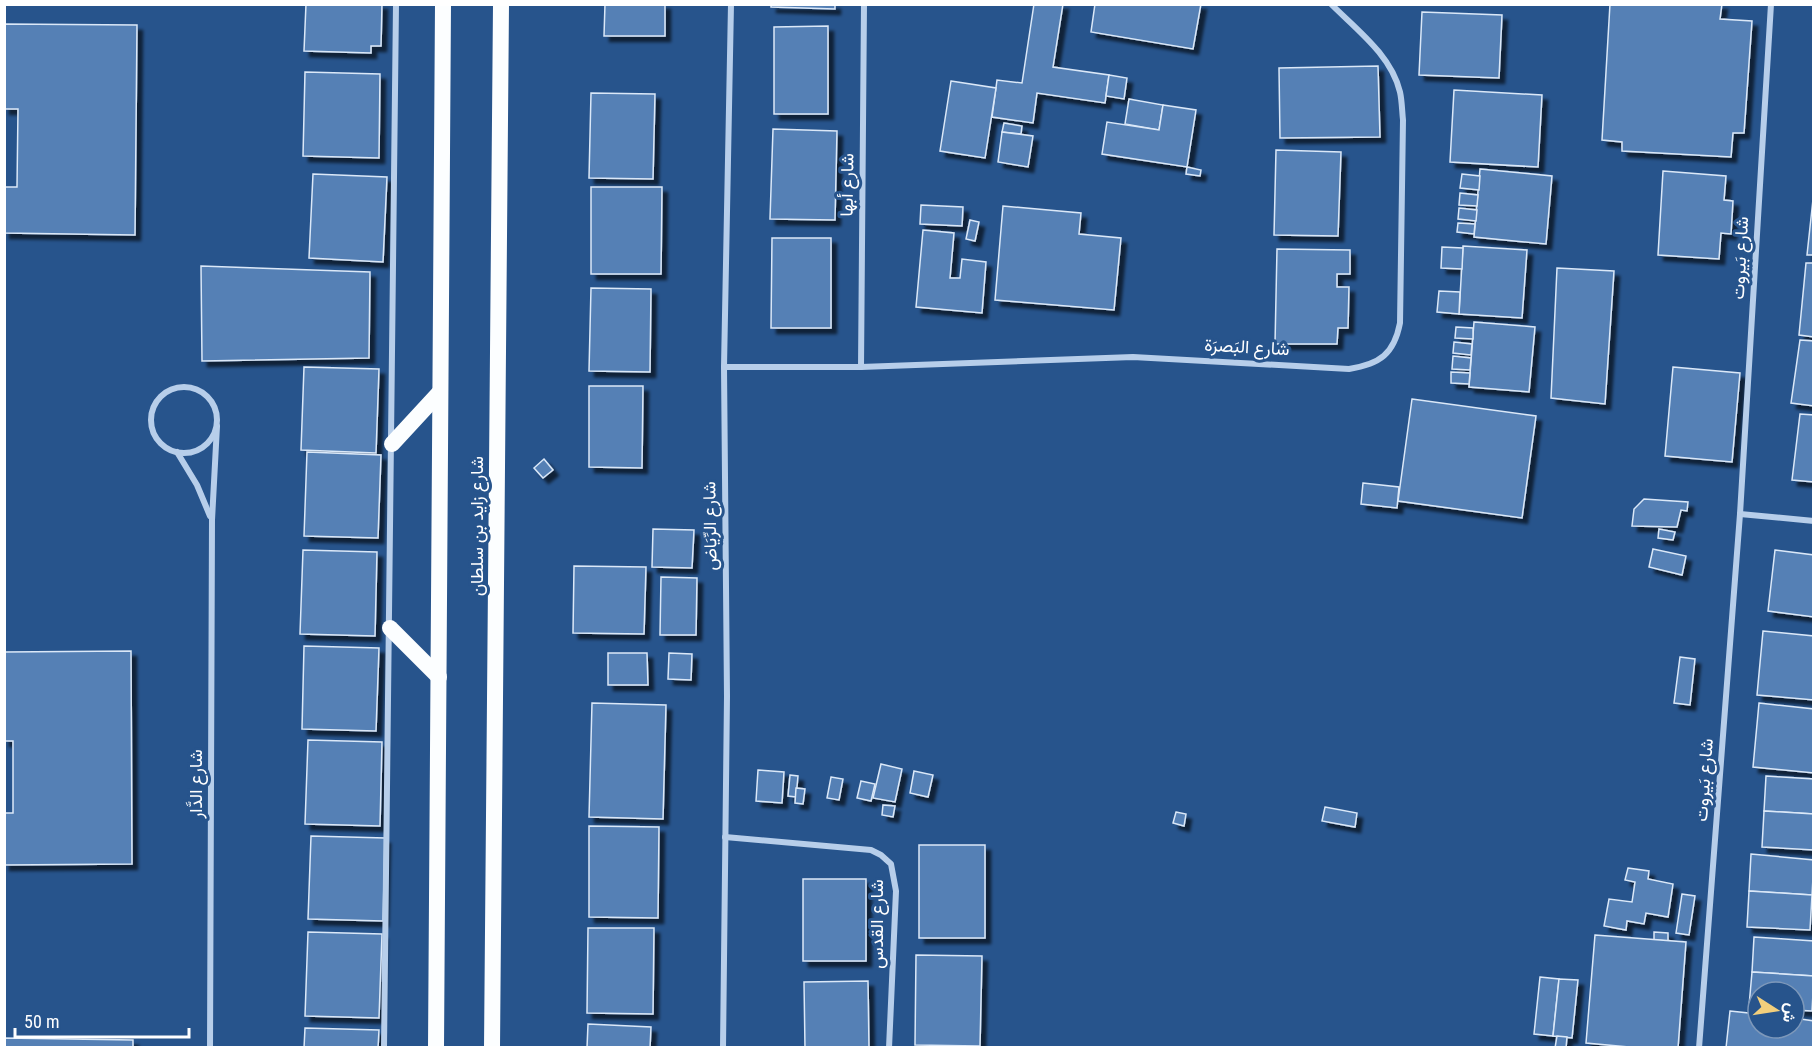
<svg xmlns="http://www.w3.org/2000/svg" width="1818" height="1052" font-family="'Roboto Condensed',Vazirmatn,sans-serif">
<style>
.building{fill:#5480b5;stroke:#dbe8f8;stroke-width:1.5;filter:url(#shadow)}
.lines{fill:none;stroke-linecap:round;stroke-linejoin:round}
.minor{stroke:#b7ceea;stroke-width:6}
.trunk{stroke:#fcfeff;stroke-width:16}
.labels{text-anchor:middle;stroke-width:6;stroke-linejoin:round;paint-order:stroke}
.street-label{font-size:18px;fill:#fff;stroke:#27548c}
</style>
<defs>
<filter id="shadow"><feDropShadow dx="5.5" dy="5.5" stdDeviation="1.5" flood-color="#0009"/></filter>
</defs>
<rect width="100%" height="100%" fill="#27548c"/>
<g class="building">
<path d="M306 4H382L381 46H371V53L304 51Z"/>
<path d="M605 4H665V36H604Z"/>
<path d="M771 4H835V9L771 7Z"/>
<path d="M1034 4H1063L1053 67 1109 75 1105 103 1037 93 1033 123 992 117 997 80 1022 83Z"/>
<path d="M1095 4H1201L1193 49 1091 32Z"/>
<path d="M1610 4H1722L1720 19 1752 21 1744 133H1733L1731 157 1622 151V142L1602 140Z"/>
<path d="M1422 12 1502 15 1499 78 1419 75Z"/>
<path d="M4 24 137 25 135 235 4 233V187H17L18 109H4Z"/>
<path d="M828 26V114H774V27Z"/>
<path d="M1378 66 1380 137 1280 138 1279 68Z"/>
<path d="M305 72 380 74 379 158 303 156Z"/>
<path d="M1109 75 1127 78 1124 99 1106 96Z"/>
<path d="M951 81 996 88 985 158 940 151Z"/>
<path d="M1454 90 1542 95 1538 167 1450 162Z"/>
<path d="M591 93 655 94 653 179 589 178Z"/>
<path d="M1129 99 1163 105 1159 130 1125 124Z"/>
<path d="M1163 105 1196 110 1187 167 1102 154 1107 122 1159 130Z"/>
<path d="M1004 123 1022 126 1021 134 1002 132Z"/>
<path d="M773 129 837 131 835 220 770 219Z"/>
<path d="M1002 132 1033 136 1028 167 998 162Z"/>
<path d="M1276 150 1341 152 1338 236 1274 235Z"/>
<path d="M1187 167 1201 170 1200 176 1186 174Z"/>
<path d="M1480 169 1552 176 1546 244 1474 237Z"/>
<path d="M1663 171 1726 176 1724 200 1733 201 1731 234 1721 233 1719 259 1658 255Z"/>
<path d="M313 174 387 177 383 262 309 258Z"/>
<path d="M1462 174 1480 176 1479 190 1460 188Z"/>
<path d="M591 187H662L661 274H591Z"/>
<path d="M1814 190V255H1807Z"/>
<path d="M1460 193 1478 195 1477 206 1459 205Z"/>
<path d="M921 205 963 207 962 226 920 224Z"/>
<path d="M1003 206 1081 213 1079 234 1121 238 1114 310 995 300Z"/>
<path d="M1459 208 1477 210 1476 221 1458 219Z"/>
<path d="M970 220 979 222 975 241 966 239Z"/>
<path d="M1458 223 1475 224 1474 234 1457 232Z"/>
<path d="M923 230 954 233 950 278H960L962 259 986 262 982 313 916 307Z"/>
<path d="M772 238H831V328H771Z"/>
<path d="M1463 246 1527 250 1522 318 1459 314Z"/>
<path d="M1442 247 1463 248 1462 269 1441 268Z"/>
<path d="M1277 249 1350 250V274H1337V287H1349L1348 328H1338L1337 344H1275Z"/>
<path d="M1806 263H1814V337L1799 335Z"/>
<path d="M201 266 370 272 369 358 202 361Z"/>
<path d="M1557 268 1614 271 1605 404 1551 398Z"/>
<path d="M591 288 651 289 650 372 589 371Z"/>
<path d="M1439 291 1460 292 1459 314 1437 312Z"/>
<path d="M1474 322 1535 327 1529 392 1469 387Z"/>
<path d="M1456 327 1473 328V339L1455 338Z"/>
<path d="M1800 340 1814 341V406L1791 403Z"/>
<path d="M1454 342 1472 344 1471 355 1453 353Z"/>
<path d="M1453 356 1471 358 1470 370 1452 369Z"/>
<path d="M304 367 379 369 376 453 301 450Z"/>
<path d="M1673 367 1740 373 1732 462 1665 456Z"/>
<path d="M1451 372 1470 373 1469 384 1451 383Z"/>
<path d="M589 386H643L642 468 589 467Z"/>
<path d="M1412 399 1536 416 1522 518 1398 501Z"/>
<path d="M1800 414 1814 415V482L1792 480Z"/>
<path d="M307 452 381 455 378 538 304 536Z"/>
<path d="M544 459 553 470 543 478 534 468Z"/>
<path d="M1363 483 1399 487 1397 508 1361 504Z"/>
<path d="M1644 499 1688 502 1687 511 1681 510 1677 527 1632 526 1634 509Z"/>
<path d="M653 529 694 530 692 568 652 567Z"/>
<path d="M1659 529 1675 532 1673 540 1658 538Z"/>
<path d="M1653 549 1686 556 1682 575 1649 567Z"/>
<path d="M303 550 377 552 375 636 300 634Z"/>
<path d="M1775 550 1814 555V617L1768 611Z"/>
<path d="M574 566 646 567 644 634 573 633Z"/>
<path d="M661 577 697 578 696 635H660Z"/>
<path d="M1763 631 1814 636V700L1757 695Z"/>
<path d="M304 646 379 648 376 731 302 729Z"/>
<path d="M131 651 132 864 4 865V813H13V741H4V652Z"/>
<path d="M608 653H647L648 685H608Z"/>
<path d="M669 653 692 654 691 680 668 679Z"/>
<path d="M1680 657 1695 659 1690 705 1674 703Z"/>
<path d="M592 703 666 705 663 819 589 817Z"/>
<path d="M1759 703 1814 709V773L1753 767Z"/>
<path d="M308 740 382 742 380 826 305 824Z"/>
<path d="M881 764 902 769 895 802 873 798Z"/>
<path d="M758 770 784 772 782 803 756 801Z"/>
<path d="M914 771 933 775 928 797 910 793Z"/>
<path d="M790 775 798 776 796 797 788 796Z"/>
<path d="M1766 776 1814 779V814L1764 811Z"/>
<path d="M831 777 843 779 839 800 827 798Z"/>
<path d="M861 781 875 784 871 801 857 798Z"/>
<path d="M796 788 805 789 803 804 795 803Z"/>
<path d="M883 805 895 806 893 817 882 815Z"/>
<path d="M1325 807 1357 813 1355 827 1322 821Z"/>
<path d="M1764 811 1814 814V850L1762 847Z"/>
<path d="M1176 812 1186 814 1184 826 1173 823Z"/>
<path d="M589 826 659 827 658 918 589 917Z"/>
<path d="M311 836 385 838 383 921 308 919Z"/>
<rect x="919" y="845" width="66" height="93"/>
<path d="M1751 854 1814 860 1812 895 1749 891Z"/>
<path d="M1628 868 1649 871 1648 879 1673 884 1668 917 1646 913 1644 924 1627 921 1626 930 1604 926 1609 899 1632 902 1635 882 1625 880Z"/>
<rect x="803" y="879" width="63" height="82"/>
<path d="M1749 891 1812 895 1810 930 1747 927Z"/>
<path d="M1682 894 1695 896 1689 935 1676 933Z"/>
<path d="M588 928H654L653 1014 587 1013Z"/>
<path d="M308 932 382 934 379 1018 305 1016Z"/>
<path d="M1654 932 1668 933V941L1654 940Z"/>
<path d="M1595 935 1686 942 1678 1048H1640L1586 1043Z"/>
<path d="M1754 937 1814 941V976L1752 972Z"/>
<path d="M916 955 982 956 980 1046 915 1045Z"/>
<path d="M1752 972 1814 976 1812 1011 1794 1010V992H1758V1007L1749 1006Z"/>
<path d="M1540 977 1559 979 1553 1036 1534 1034Z"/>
<path d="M1559 979 1578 980 1572 1038 1553 1036Z"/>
<path d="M868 981 869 1048H805L804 982Z"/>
<path d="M1730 1011 1758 1014V1028H1794V1018L1814 1021V1048H1726Z"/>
<path d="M588 1024 651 1027 650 1048H587Z"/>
<path d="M305 1028 379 1030 378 1048H304Z"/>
<path d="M1557 1036 1567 1037 1566 1048H1555Z"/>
<path d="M4 1038 133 1040V1048H4Z"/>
</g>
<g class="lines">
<g class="minor">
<path d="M724 367H861L1133 357 1349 369C1380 364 1394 354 1400 323L1403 120C1402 111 1402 101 1400 92 1391 55 1357 30 1331 4"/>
<path d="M861 367 864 4"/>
<circle cx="184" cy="420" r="33"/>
<path d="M177 452 197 485 210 516"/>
<path d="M1740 514 1814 521"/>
<path d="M725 837 871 850 881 855 891 864 896 891 889 1048"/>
<path d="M210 1048 212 520 217 426"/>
<path d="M384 1048 396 4"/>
<path d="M723 1048 727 696 724 367 731 4"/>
<path d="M1699 1048 1740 514 1771 4"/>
</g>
<g class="trunk">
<path d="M392 444 440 392"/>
<path d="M390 628 439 677"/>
<path d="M436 1048 443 4"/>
<path d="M492 1048 501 4"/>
</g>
</g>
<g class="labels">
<g class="street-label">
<text transform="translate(847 185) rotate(-89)" y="6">شارع أبها</text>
<text transform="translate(1740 258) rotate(-87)" y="6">شارع بَيروت</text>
<text transform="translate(1247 347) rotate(3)" y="6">شارع البَصرَة</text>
<text transform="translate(477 526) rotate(-90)" y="6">شارع زايد بن سلطان</text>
<text transform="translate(710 526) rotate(-91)" y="6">شارع الرِّيَاض</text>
<text transform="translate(1704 780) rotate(-86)" y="6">شارع بَيروت</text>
<text transform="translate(196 784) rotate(-90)" y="6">شارع الدَّار</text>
<text transform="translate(877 924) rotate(-90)" y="6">شارع القدس</text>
</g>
</g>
<rect width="1818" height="1052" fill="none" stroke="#ffffff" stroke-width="12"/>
<g transform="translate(1776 1010) rotate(102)"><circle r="28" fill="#27548c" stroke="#7d98ba" stroke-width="1.5"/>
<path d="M0-4.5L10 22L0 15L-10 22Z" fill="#f2cf7c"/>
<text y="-9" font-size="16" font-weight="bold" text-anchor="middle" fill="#ffffff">ش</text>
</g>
<path d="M15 1028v9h174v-9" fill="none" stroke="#ffffff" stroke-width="3"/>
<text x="24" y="1028" font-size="18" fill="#ffffff" stroke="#27548c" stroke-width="4.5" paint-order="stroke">50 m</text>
</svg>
